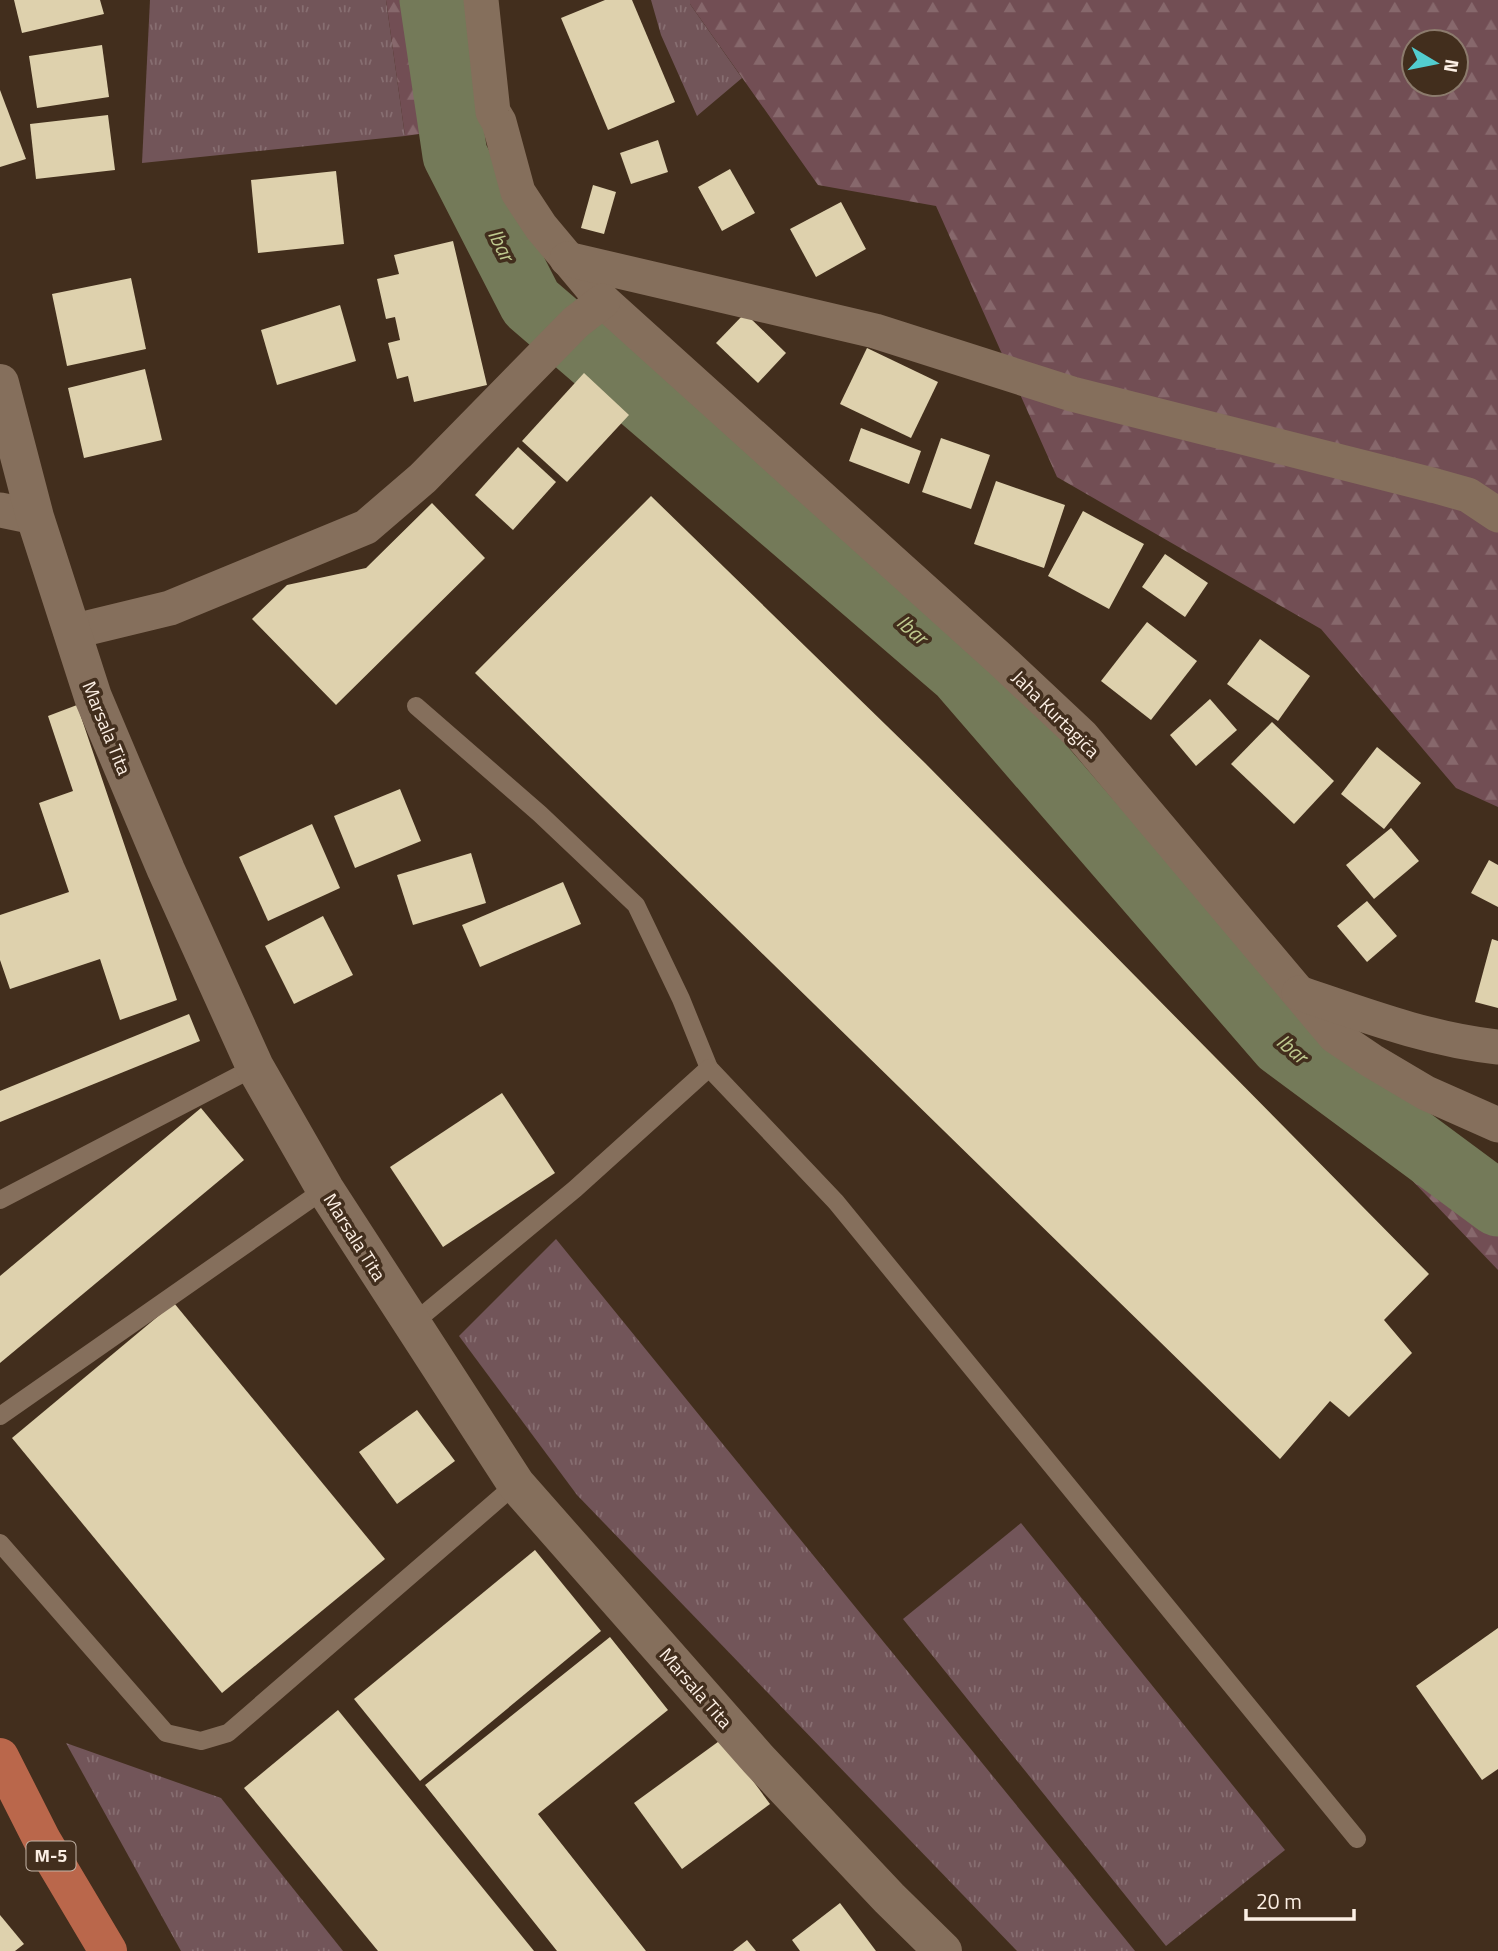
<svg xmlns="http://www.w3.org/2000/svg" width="1498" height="1951" font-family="'Titillium Web',sans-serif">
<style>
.grass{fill:url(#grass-tufts)}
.forest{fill:url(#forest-firs);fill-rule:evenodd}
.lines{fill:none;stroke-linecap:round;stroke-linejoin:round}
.river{stroke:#747a59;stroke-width:65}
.building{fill:#ded1ad}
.service{stroke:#856f5c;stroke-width:18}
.minor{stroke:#856f5c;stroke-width:35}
.tertiary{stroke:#856f5c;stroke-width:38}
.primary{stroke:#ba674b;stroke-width:38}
.labels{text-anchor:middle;stroke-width:7;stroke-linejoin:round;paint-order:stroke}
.shield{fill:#422e1d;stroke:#c4b5a8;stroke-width:2}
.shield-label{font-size:18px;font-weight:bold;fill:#fcefe4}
.street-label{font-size:19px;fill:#fcefe4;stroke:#422e1d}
.water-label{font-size:21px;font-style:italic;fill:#bfc98e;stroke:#422e1d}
</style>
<defs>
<pattern id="grass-tufts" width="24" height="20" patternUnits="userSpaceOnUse" patternTransform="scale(1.75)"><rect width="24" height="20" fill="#725559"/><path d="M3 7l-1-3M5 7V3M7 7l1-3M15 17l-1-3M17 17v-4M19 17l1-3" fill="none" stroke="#876e71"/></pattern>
<pattern id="forest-firs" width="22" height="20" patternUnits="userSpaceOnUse" patternTransform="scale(1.75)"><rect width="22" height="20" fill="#724e54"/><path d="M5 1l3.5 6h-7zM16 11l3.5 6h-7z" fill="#87686c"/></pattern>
</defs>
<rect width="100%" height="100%" fill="#422e1d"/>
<g class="grass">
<path d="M150 0H386L405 136 142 163Z"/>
<path d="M651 0H690V4L742 78 697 116 661 35Z"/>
<path d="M556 1239 1135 1951H1017L577 1495 459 1336Z"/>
<path d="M1021 1523 1285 1850 1166 1946 903 1619Z"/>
<path d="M66 1743 221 1798 343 1951H181Z"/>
</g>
<g class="forest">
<path d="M386 0H414L433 132 405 136Z"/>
<path d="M690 0H1498V807L1456 788 1321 629 1057 477 936 206 818 185 690 4ZM1414 42H1456V84H1414Z"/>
<path d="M1405 1173 1498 1223V1270Z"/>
</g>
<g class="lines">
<path class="river" d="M432 0 455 155 531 303 960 672 1282 1044 1498 1204"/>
</g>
<g class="building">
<path d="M14 0H100L104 14 22 33Z"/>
<path d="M605 0H632L675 102 608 130 561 18Z"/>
<path d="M102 45 109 97 37 108 29 56Z"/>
<path d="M0 90 26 159 0 167Z"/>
<path d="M108 115 115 170 36 179 30 124Z"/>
<path d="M658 140 668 172 631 184 620 153Z"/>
<path d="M730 169 755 213 722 231 698 187Z"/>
<path d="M336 171 344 244 258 253 251 180Z"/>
<path d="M593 185 616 192 604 234 581 228Z"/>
<path d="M841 202 866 249 816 277 790 229Z"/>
<path d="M453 241 487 385 414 402 408 376 397 379 388 343 400 340 395 317 386 319 377 279 399 274 394 255Z"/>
<path d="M131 278 146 349 67 366 52 294Z"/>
<path d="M340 305 356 361 277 385 261 330Z"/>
<path d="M745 313 786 353 758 383 716 343Z"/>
<path d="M867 348 938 382 911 438 840 404Z"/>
<path d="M145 369 162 440 84 458 68 388Z"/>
<path d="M584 373 629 415 567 482 522 441Z"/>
<path d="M861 428 921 451 909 484 849 461Z"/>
<path d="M941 438 990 455 971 509 922 492Z"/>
<path d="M518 447 556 482 513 530 475 495Z"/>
<path d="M996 481 1065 505 1044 568 974 544Z"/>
<path d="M651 496 925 763 1429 1274 1384 1320 1412 1353 1349 1417 1330 1401 1280 1459 475 673Z"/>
<path d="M432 503 485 558 336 705 252 619 287 585 366 568Z"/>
<path d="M1083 511 1144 544 1109 609 1048 576Z"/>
<path d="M1165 554 1208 583 1185 617 1142 587Z"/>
<path d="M1147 622 1197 661 1151 720 1101 681Z"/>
<path d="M1260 639 1310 676 1278 721 1227 684Z"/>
<path d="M1210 699 1237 730 1196 766 1170 735Z"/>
<path d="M77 705 177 1000 120 1020 100 959 10 989 0 960V915L69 892 39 803 73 791 48 716Z"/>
<path d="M1272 722 1334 781 1294 824 1231 764Z"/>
<path d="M1377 747 1421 783 1384 829 1341 794Z"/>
<path d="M400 789 421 841 355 868 334 816Z"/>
<path d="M312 824 340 888 268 921 239 857Z"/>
<path d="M1391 828 1419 861 1374 899 1346 865Z"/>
<path d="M471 853 486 903 413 925 397 875Z"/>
<path d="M1489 860 1498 865V907L1471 893Z"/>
<path d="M563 882 581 924 480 967 462 925Z"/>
<path d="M1367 901 1397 936 1367 962 1337 926Z"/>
<path d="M323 916 353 975 294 1004 265 946Z"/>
<path d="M1492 939 1498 941V1008L1475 1002Z"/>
<path d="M189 1014 200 1041 0 1122V1091Z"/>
<path d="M502 1093 555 1173 443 1247 390 1167Z"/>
<path d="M201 1108 244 1160 0 1363V1276Z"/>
<path d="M174 1303 385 1559 222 1693 12 1438Z"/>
<path d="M417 1410 455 1461 397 1504 359 1452Z"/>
<path d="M535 1550 601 1631 420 1781 354 1699Z"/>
<path d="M1498 1628V1769L1482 1780 1416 1686Z"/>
<path d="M610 1637 668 1710 538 1814 646 1951H557L425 1785Z"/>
<path d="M338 1710 534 1951H378L244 1788Z"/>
<path d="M722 1739 770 1804 682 1869 634 1803Z"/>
<path d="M840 1903 876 1951H800L792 1940Z"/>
<path d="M0 1915 24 1944 15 1951H0Z"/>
<path d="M747 1940 756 1951H733Z"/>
</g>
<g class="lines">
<g class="service">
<path d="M416 706 540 814 636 905 681 999 709 1068"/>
<path d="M0 1200 255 1067"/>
<path d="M411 1325 575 1189 709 1068 836 1202 1357 1839"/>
<path d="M0 1416 325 1189"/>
<path d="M0 1543 166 1733 201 1741 228 1733 516 1484"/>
</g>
<g class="minor">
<path d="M481 0 493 112 499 122 518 192 541 227 603 301 1001 660 1082 736 1335 1036 1372 1061 1426 1093 1498 1125"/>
<path d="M567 259 875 331 1072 394 1436 486 1468 495 1498 515"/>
<path d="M0 510 35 517"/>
<path d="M71 632 170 608 366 527 423 478 576 322 603 301"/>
<path d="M1299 993C1364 1015 1430 1040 1498 1047"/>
</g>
<path class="tertiary" d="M0 383 35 517 93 697 166 870 255 1067 325 1189 516 1484 758 1759 889 1898 943 1951"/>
<path class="primary" d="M0 1757 42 1840 108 1951"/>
</g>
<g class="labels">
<rect class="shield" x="26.5" y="1841.5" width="49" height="29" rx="5"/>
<g class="shield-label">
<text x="51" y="1862">M-5</text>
</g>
<g class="street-label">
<text transform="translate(1056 714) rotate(45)" y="7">Jaha Kurtagića</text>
<text transform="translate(107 728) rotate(68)" y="7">Marsala Tita</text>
<text transform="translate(355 1237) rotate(58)" y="7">Marsala Tita</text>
<text transform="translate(696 1688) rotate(49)" y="7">Marsala Tita</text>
</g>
<g class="water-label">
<text transform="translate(501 245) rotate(63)" y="7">Ibar</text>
<text transform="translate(912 630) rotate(41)" y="7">Ibar</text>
<text transform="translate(1292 1049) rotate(40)" y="7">Ibar</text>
</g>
</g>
<g transform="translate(1435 63) rotate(100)"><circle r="33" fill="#422e1d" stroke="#8c7b6d" stroke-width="2"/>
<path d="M0-5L12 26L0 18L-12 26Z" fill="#52cdcf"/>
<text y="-10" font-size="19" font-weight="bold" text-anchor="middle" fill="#fcefe4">N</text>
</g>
<path d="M1246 1909v10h108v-10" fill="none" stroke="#fcefe4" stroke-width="3.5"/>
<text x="1256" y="1909" font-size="21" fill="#fcefe4" stroke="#422e1d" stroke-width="5" paint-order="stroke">20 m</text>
</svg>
